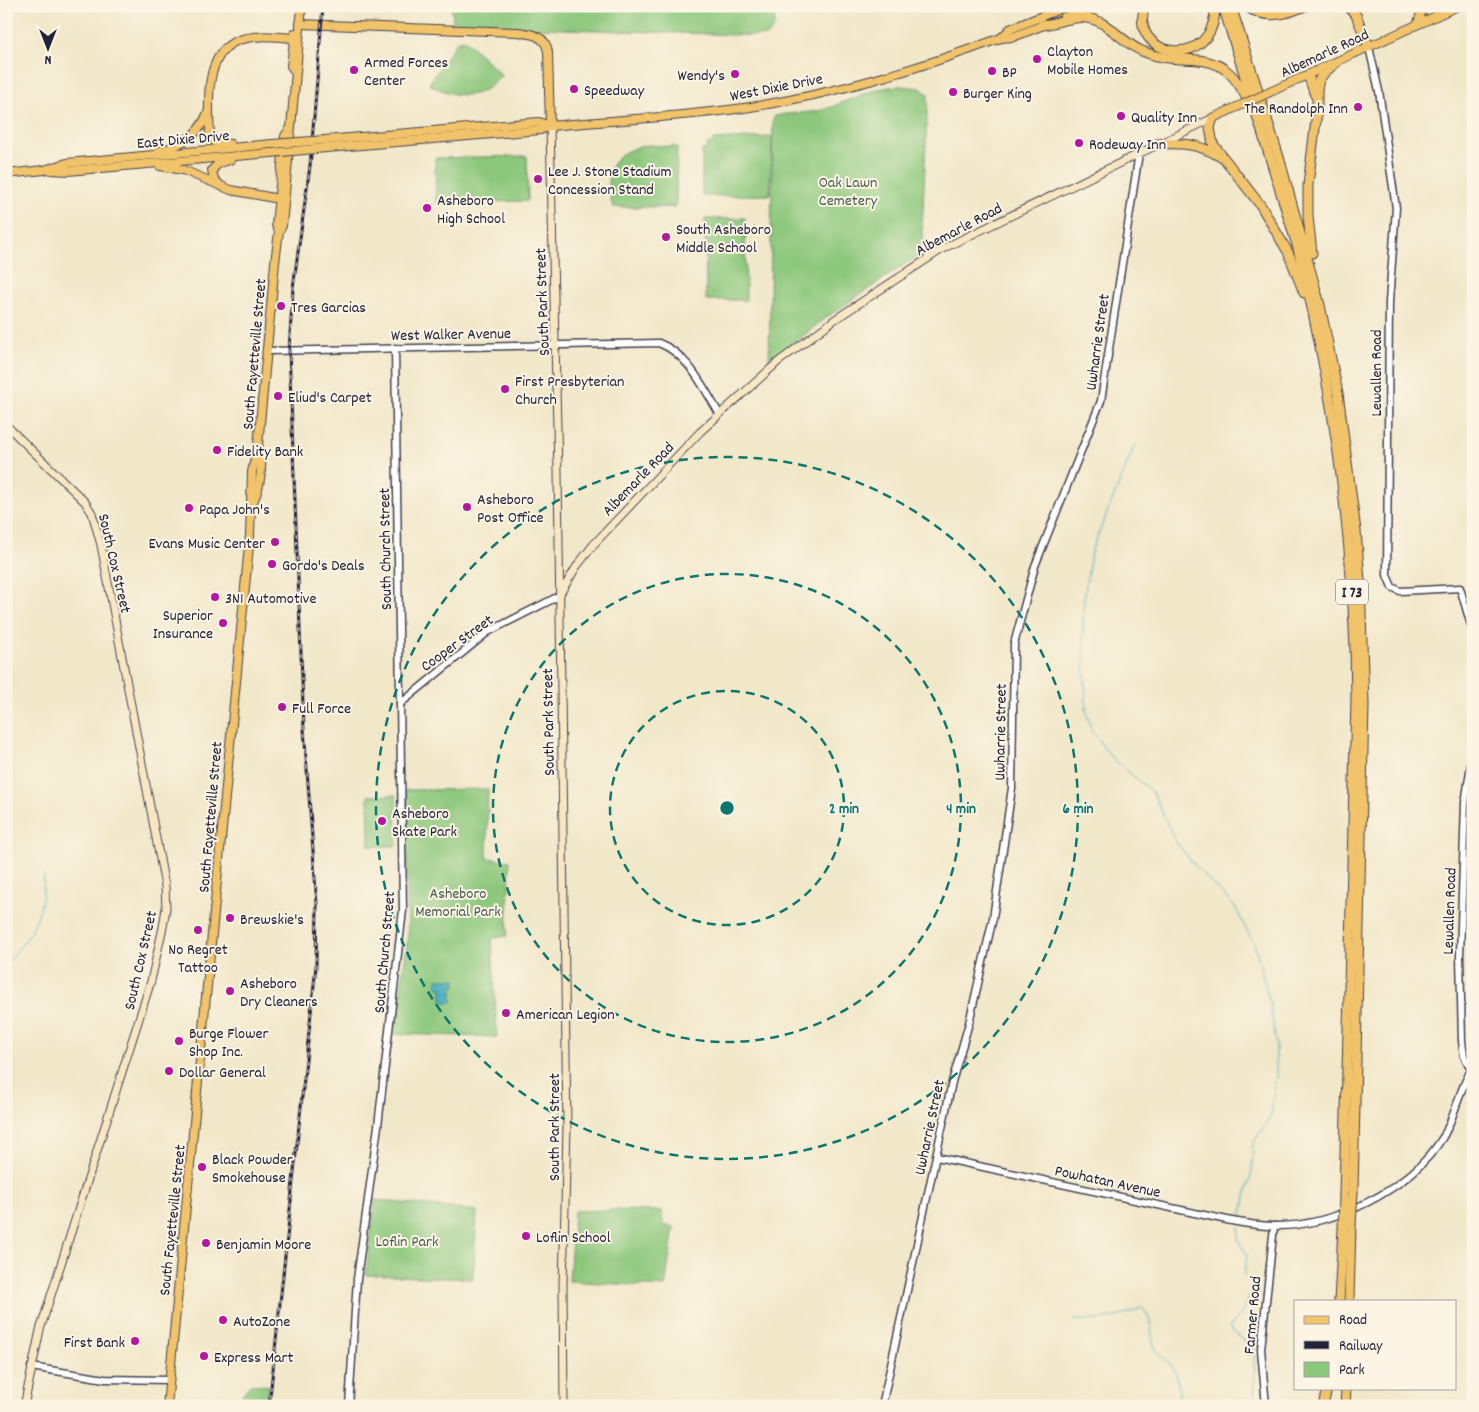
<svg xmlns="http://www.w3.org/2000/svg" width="1479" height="1412" font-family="Dekko,sans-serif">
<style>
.green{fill:#8cc77b;stroke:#57745b}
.water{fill:#3fabbe;stroke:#30667c}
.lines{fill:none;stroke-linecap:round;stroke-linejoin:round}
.stream{stroke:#3fabbe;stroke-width:1}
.tertiary-casing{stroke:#414050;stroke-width:9}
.secondary-casing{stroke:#414050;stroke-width:9}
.primary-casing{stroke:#414050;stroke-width:10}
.motorway-casing{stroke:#414050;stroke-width:11}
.tertiary{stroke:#fff;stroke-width:6}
.secondary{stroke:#f9e7c3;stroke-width:7}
.primary{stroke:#f1c36a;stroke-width:8}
.motorway{stroke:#f1c36a;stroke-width:9}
.rail-casing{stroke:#22223b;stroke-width:3}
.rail{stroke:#fcf5e5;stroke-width:1;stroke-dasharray:4;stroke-linecap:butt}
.primary-bridge-casing{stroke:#414050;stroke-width:10;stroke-linecap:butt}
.motorway-bridge-casing{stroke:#414050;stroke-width:11;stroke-linecap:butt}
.primary-bridge{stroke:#f1c36a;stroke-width:8}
.motorway-bridge{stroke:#f1c36a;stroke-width:9}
.ring{fill:none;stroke:#0f766e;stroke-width:2.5;stroke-dasharray:9 6}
.poi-dot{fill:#b5179e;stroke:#fcf5e5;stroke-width:2}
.labels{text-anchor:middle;stroke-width:4;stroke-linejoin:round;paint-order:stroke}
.shield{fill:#fcf5e5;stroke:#63616e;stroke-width:1}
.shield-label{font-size:15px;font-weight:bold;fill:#22223b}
.poi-label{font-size:16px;fill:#22223b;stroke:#fcf5e5;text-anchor:start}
.street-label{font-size:16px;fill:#22223b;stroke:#fcf5e5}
.park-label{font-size:16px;fill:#475c51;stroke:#fcf5e5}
.centre{fill:#0f766e;stroke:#fcf5e5;stroke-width:2.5}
.ring-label{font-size:15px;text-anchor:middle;font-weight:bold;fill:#0f766e;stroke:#fcf5e5;stroke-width:4;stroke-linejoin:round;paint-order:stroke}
</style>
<rect width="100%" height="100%" fill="#fcf5e5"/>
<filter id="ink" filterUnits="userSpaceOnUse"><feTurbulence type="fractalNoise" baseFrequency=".02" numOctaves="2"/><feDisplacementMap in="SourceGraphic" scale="10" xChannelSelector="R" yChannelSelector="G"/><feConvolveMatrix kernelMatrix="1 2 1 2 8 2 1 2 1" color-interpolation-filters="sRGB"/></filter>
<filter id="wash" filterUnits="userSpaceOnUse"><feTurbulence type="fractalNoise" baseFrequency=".0096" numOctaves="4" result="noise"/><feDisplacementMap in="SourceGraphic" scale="20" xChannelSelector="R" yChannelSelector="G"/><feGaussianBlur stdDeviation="1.12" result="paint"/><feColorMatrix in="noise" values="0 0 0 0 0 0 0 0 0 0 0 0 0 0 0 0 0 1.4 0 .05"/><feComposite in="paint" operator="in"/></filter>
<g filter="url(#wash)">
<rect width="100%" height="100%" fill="#f1e7c9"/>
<g class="green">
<path d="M451 6H773C775 19 778 29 766 36L454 25Z"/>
<path d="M465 40 502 75C480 101 457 99 429 84L456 42Z"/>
<path d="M899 86 920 88 928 94 922 232 925 251 828 316 769 363 773 120 775 116C791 112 806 114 822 110 848 102 871 87 899 86Z"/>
<path d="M772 137 770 195 702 196V150H706L708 144H712L713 140Z"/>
<path d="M648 145 677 147 676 204 674 207H613C601 172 611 151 648 145Z"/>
<path d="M527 156 528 201 436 203 435 158Z"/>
<path d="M745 218 746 300H706L705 219Z"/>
<path d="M488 789 487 858 510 861 507 936 492 938 497 1037 394 1034 408 939 406 790Z"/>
<path d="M396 795 397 846H369L368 796Z"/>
<path d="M375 1200 477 1211 473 1279 366 1275Z"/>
<path d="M614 1210 662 1211 663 1225 674 1227 665 1287 569 1281 574 1211Z"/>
<path d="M250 1384 269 1386 267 1406H241L244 1399 240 1398Z"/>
</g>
<path class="water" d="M437 979H456V986L452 987V1002H442V987H437Z"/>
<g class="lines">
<g class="stream">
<path d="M1135 445 1091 552 1084 599 1083 624 1086 710 1091 729 1102 745 1113 759 1153 793 1176 842 1196 867 1235 907 1255 946 1270 1004 1276 1044V1076L1271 1116 1253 1143 1252 1171 1241 1218"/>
<path d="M6 964C33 932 42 920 44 876"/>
<path d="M1240 1227 1238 1240 1247 1255 1244 1277"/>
<path d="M1252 1291 1242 1312 1229 1328 1254 1349 1255 1406"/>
<path d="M1075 1320C1098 1321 1121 1319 1142 1307 1153 1321 1150 1328 1153 1343 1155 1353 1168 1360 1173 1368 1180 1379 1178 1393 1180 1406"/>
<path d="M1448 1406 1461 1402 1473 1404"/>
</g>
</g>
</g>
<g filter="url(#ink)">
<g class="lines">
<g class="tertiary-casing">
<g id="tertiary">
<path d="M1369 47 1379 91 1396 208 1389 302 1387 575 1392 587 1400 591 1460 588 1473 632"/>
<path d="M268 351 659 343C689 355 703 387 719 413"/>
<path d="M400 704 488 632 559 596"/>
<path d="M1471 1069 1464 1056 1462 1041 1460 956 1465 803 1473 752"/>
<path d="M937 1157 1227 1220C1242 1223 1258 1226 1273 1226 1333 1228 1411 1189 1443 1137 1456 1115 1459 1088 1473 1067"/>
<path d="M31 1367 105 1379 169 1380"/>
<path d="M349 1406 357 1279 378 1126 403 910 395 348"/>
<path d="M882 1406 952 1082 969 1023 993 918 1012 788 1014 644 1035 566 1101 401 1139 153"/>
<path d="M1266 1406 1261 1349 1274 1226"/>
</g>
</g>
<g class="secondary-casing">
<g id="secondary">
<path d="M550 126 558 471 567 1127 563 1286 564 1406"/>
<path d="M6 425 85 502 92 513 101 545 165 886 166 908 163 927 151 981 40 1330 24 1406"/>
<path d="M560 594 577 566 594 544 700 432 778 362 834 320 944 248 1213 118"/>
</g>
</g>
<g class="primary-casing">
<g id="primary">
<path d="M1064 17 1092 6"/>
<path d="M1418 23 1423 6"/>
<path d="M300 24 518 32C533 34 546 36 548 52L550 126"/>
<path d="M1001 38 1010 29 1067 6"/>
<path d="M294 70 291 66 295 33"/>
<path d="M1270 92 1458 6"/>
<path d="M1213 118 1237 107"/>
<path d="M325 140 539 122 550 126C615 120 680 117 744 108 831 95 918 69 1001 38L1013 37 1046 24"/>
<path d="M230 144 215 142 210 134C208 104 204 52 239 40 257 34 276 37 294 38"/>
<path d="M326 148 540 130 550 126"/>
<path d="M159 151C182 145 200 135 208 112"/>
<path d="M160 166 183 170 231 190 279 199"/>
<path d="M51 170 68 171 271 153"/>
<path d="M6 174 44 170 67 163 272 144"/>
<path d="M221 186 214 179 212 170 219 163 230 160"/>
<path d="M279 231 276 225 285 136 289 130"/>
<path d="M253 502C261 486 264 461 258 445"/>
<path d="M167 1406 250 535 252 472 258 445 275 263 279 231 282 226 302 6"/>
</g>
</g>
<g class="motorway-casing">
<g id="motorway">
<path d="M1145 6C1127 58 1216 73 1215 6"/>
<path d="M1223 6 1297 245C1335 394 1355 546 1356 699L1344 1195"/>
<path d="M1231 6 1279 157 1320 305 1338 393 1356 531 1360 581 1364 705 1353 1192"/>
<path d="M1246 6C1265 20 1285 15 1305 6"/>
<path d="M1348 6 1356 15 1369 47"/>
<path d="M1042 25C1057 24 1072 15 1087 18 1109 21 1122 43 1142 51 1187 71 1219 40 1247 99"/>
<path d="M1308 75 1315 95"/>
<path d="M1213 118 1210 128 1213 144 1261 206 1288 252 1304 293"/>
<path d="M1157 144C1181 143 1198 143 1219 156"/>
<path d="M1312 253 1308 216V185L1317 112V89L1319 80 1325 72 1337 62"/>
<path d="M1339 1301 1343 1229"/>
<path d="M1349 1301 1351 1226"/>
<path d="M1323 1406 1327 1388"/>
<path d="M1345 1406 1346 1388"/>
</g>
</g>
<use href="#tertiary" class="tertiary"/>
<use href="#secondary" class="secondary"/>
<use href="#primary" class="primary"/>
<use href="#motorway" class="motorway"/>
<g class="rail-casing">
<path id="rail" d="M269 1406 316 966 317 905 304 729 289 350 293 288 310 166 323 6"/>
</g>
<use href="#rail" class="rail"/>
<g class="primary-bridge-casing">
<g id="primary-bridge">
<path d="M1237 107 1270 92"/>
<path d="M272 144 325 140"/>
<path d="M271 153 326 148"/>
</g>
</g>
<g class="motorway-bridge-casing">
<g id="motorway-bridge">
<path d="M1351 1226 1353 1192"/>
<path d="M1343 1229 1344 1195"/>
</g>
</g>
<use href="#primary-bridge" class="primary-bridge"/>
<use href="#motorway-bridge" class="motorway-bridge"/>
</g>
</g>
<g class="ring">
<circle cx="727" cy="808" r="117"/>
<circle cx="727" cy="808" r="234"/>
<circle cx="727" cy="808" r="351"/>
</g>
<g class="poi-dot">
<circle cx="1037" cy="59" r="5"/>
<circle cx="354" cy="70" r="5"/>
<circle cx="992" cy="71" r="5"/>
<circle cx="735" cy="74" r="5"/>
<circle cx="574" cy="89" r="5"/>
<circle cx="953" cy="92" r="5"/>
<circle cx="1358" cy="107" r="5"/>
<circle cx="1121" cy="116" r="5"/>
<circle cx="1079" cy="143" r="5"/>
<circle cx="538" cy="179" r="5"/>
<circle cx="427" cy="208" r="5"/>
<circle cx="666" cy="237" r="5"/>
<circle cx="281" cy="306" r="5"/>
<circle cx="505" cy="389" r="5"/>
<circle cx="278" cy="396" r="5"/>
<circle cx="217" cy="450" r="5"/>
<circle cx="467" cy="507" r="5"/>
<circle cx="189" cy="508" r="5"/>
<circle cx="275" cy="542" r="5"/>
<circle cx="272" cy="564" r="5"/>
<circle cx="215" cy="597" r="5"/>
<circle cx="223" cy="623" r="5"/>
<circle cx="282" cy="707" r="5"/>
<circle cx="382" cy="821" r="5"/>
<circle cx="230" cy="918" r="5"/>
<circle cx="198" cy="930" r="5"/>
<circle cx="230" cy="991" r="5"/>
<circle cx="506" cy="1013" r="5"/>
<circle cx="179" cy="1041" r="5"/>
<circle cx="169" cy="1071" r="5"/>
<circle cx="202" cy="1167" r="5"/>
<circle cx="526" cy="1236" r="5"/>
<circle cx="206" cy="1243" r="5"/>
<circle cx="223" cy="1320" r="5"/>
<circle cx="135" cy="1341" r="5"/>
<circle cx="204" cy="1356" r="5"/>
</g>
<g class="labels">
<rect class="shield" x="1336" y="579.5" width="32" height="25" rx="4"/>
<g class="shield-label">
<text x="1352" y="597">I 73</text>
</g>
<g class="poi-label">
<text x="1047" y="56">Clayton<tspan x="1047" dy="18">Mobile Homes</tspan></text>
<text x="364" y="67">Armed Forces<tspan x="364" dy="18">Center</tspan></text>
<text x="1002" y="77">BP</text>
<text x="725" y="80" text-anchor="end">Wendy's</text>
<text x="584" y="95">Speedway</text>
<text x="963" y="98">Burger King</text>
<text x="1348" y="113" text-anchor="end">The Randolph Inn</text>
<text x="1131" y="122">Quality Inn</text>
<text x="1089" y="149">Rodeway Inn</text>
<text x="548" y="176">Lee J. Stone Stadium<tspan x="548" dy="18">Concession Stand</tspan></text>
<text x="437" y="205">Asheboro<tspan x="437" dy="18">High School</tspan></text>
<text x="676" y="234">South Asheboro<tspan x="676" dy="18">Middle School</tspan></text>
<text x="291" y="312">Tres Garcias</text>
<text x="515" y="386">First Presbyterian<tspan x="515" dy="18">Church</tspan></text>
<text x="288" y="402">Eliud's Carpet</text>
<text x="227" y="456">Fidelity Bank</text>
<text x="477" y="504">Asheboro<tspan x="477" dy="18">Post Office</tspan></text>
<text x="199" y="514">Papa John's</text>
<text x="265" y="548" text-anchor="end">Evans Music Center</text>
<text x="282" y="570">Gordo's Deals</text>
<text x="225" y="603">3N1 Automotive</text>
<text x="213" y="620" text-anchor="end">Superior<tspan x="213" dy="18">Insurance</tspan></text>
<text x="292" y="713">Full Force</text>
<text x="392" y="818">Asheboro<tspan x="392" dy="18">Skate Park</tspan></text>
<text x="240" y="924">Brewskie's</text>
<text x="198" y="954" text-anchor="middle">No Regret<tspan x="198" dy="18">Tattoo</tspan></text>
<text x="240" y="988">Asheboro<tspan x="240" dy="18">Dry Cleaners</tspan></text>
<text x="516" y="1019">American Legion</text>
<text x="189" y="1038">Burge Flower<tspan x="189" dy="18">Shop Inc.</tspan></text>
<text x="179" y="1077">Dollar General</text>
<text x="212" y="1164">Black Powder<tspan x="212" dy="18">Smokehouse</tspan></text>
<text x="536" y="1242">Loflin School</text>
<text x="216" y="1249">Benjamin Moore</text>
<text x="233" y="1326">AutoZone</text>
<text x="125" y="1347" text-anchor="end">First Bank</text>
<text x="214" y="1362">Express Mart</text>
</g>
<g class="street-label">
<text transform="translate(1324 52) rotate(-25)" y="6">Albemarle Road</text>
<text transform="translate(776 86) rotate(-11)" y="6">West Dixie Drive</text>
<text transform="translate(183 138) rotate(-5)" y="6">East Dixie Drive</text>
<text transform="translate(958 228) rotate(-28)" y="6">Albemarle Road</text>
<text transform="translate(541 302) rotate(-92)" y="6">South Park Street</text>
<text transform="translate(451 333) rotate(-1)" y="6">West Walker Avenue</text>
<text transform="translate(1096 342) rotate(-82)" y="6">Uwharrie Street</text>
<text transform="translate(253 354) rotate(-85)" y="6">South Fayetteville Street</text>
<text transform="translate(1375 373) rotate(-90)" y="6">Lewallen Road</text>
<text transform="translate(637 478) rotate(-46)" y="6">Albemarle Road</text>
<text transform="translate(384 549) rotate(-91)" y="6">South Church Street</text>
<text transform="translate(116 563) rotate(77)" y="6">South Cox Street</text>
<text transform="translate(456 642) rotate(-36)" y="6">Cooper Street</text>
<text transform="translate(547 722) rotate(-91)" y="6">South Park Street</text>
<text transform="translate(999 732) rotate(-89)" y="6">Uwharrie Street</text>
<text transform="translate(209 817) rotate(-85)" y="6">South Fayetteville Street</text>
<text transform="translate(1448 911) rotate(-88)" y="6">Lewallen Road</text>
<text transform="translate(383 952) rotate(-85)" y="6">South Church Street</text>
<text transform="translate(139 960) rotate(-77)" y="6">South Cox Street</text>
<text transform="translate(553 1127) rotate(-90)" y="6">South Park Street</text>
<text transform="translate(928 1127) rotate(-78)" y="6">Uwharrie Street</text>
<text transform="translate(1108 1180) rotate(12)" y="6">Powhatan Avenue</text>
<text transform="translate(171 1220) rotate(-84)" y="6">South Fayetteville Street</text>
<text transform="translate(1251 1315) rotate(-85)" y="6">Farmer Road</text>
</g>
<g class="park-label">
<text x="848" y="187">Oak Lawn<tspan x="848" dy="18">Cemetery</tspan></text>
<text x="458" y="898">Asheboro<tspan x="458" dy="18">Memorial Park</tspan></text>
<text x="407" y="1246">Loflin Park</text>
</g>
</g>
<circle cx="727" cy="808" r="8" class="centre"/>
<g class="ring-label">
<text x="844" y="813">2 min</text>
<text x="961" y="813">4 min</text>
<text x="1078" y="813">6 min</text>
</g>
<rect width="1479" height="1412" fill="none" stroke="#fcf5e5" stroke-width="25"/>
<rect x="1294" y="1300" width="162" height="90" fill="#fcf5e5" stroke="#a5a1a1"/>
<rect x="1304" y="1316" width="25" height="8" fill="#f1c36a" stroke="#a5a1a1"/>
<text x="1339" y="1324" font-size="15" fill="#22223b">Road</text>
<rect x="1304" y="1341" width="25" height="8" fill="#22223b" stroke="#a5a1a1"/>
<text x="1339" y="1350" font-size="15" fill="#22223b">Railway</text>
<rect x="1304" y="1362" width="25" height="15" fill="#8cc77b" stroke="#a5a1a1"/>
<text x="1339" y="1374" font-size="15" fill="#22223b">Park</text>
<g transform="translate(48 48) rotate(180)" stroke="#fcf5e5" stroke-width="4" paint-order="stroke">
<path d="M0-4L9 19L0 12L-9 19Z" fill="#22223b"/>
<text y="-8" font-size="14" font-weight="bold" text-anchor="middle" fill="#22223b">N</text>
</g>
</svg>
